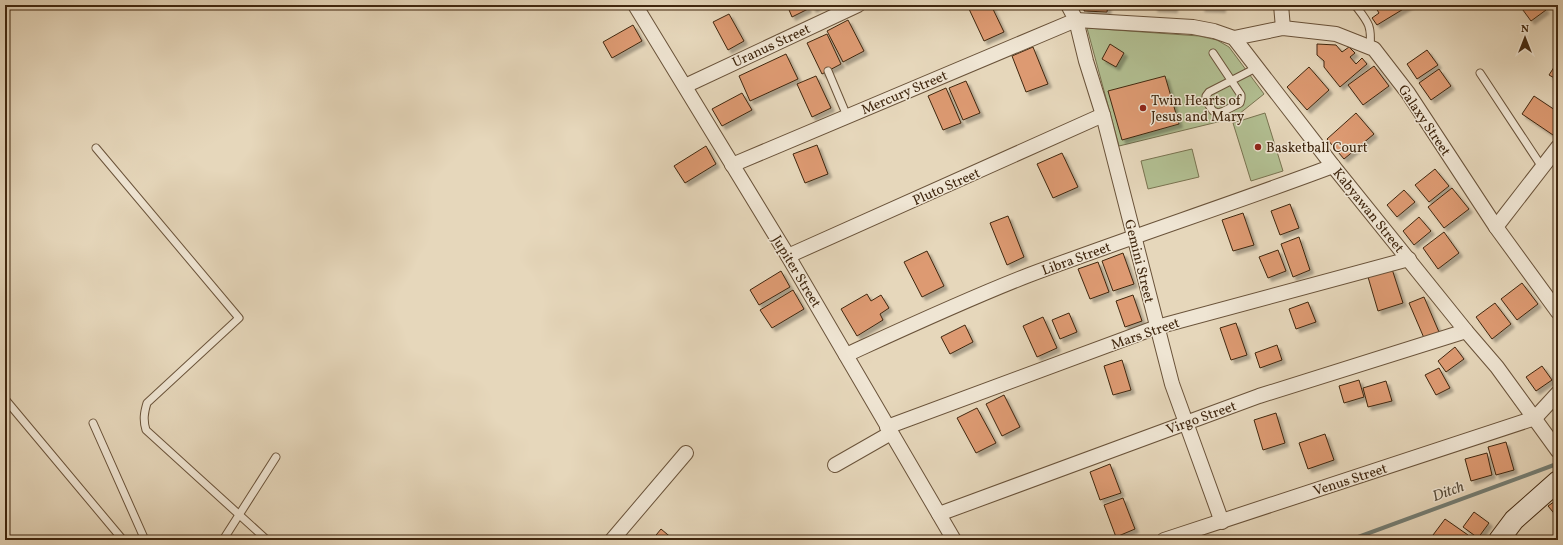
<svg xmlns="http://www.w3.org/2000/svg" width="1563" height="545" font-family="Vollkorn,serif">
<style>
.green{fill:#b2bf92;stroke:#797350}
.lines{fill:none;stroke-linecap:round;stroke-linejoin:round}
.stream{stroke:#757e74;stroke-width:4}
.building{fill:#dd9a72;stroke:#40270f;filter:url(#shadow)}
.lane-casing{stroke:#6a533a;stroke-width:9}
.street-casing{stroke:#6a533a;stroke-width:16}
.secondary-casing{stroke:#40270f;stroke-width:22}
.lane{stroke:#efe5d3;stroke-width:7}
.street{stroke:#efe5d3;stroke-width:14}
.secondary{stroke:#efe5d3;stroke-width:20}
.poi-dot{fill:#8f2418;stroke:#efe5d3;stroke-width:1.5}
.labels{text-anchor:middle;stroke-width:3;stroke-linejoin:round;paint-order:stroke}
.street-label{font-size:14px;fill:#40270f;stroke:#efe5d3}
.poi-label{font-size:14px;fill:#40270f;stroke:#efe5d3;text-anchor:start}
.water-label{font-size:15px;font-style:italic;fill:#564b39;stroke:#efe5d3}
</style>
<defs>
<filter id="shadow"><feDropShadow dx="3.5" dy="3.5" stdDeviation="1" flood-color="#0004"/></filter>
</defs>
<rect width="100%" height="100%" fill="#e6d7bb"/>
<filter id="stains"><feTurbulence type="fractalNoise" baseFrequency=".005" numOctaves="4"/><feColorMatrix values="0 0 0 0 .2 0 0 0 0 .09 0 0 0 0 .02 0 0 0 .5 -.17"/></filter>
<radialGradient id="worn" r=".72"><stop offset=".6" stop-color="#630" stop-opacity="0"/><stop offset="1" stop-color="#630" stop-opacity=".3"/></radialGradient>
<g class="green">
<path d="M1087 28 1199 36 1217 40 1229 47 1264 94 1234 118 1119 146Z"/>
<path d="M1265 113 1283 171 1251 181 1233 123Z"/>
<path d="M1192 149 1199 177 1148 189 1141 161Z"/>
</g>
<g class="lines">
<path class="stream" d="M1350 540 1554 465"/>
</g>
<g class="building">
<path d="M787 5H806L808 9 792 17Z"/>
<path d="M811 5H820L813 9Z"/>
<path d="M979 5H991L1004 32 984 41 969 9Z"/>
<path d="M1084 5H1108L1107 12 1084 11Z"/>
<path d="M1154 5H1174V9L1154 8Z"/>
<path d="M1202 5H1222V9L1201 8Z"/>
<path d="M1374 5H1410L1377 25 1372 18 1379 13Z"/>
<path d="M1542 5 1546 10 1531 21 1520 6Z"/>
<path d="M729 14 744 41 728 50 713 22Z"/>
<path d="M848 20 864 51 843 62 827 31Z"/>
<path d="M633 25 642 41 612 58 603 42Z"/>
<path d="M827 34 841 64 822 74 807 43Z"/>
<path d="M1110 44 1124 53 1116 67 1102 59Z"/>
<path d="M1317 44 1336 45 1342 52 1349 47 1355 53 1350 57 1356 64 1362 58 1367 64 1340 87 1324 67V61L1317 55Z"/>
<path d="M1033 47 1048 84 1026 92 1012 56Z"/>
<path d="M1427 50 1438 65 1417 79 1407 64Z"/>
<path d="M786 54 798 79 750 101 739 76Z"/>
<path d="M1558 61V80L1549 75Z"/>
<path d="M1374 66 1389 86 1363 105 1348 85Z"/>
<path d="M1309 67 1329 90 1307 110 1287 87Z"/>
<path d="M1439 69 1451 86 1431 100 1419 83Z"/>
<path d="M816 76 831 108 812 117 797 84Z"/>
<path d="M1165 76 1179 124 1122 140 1108 91Z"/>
<path d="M966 81 980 113 963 120 949 88Z"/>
<path d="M946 88 961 123 943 130 928 96Z"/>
<path d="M742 93 752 110 722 126 712 109Z"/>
<path d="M1534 96 1558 112V128L1553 135 1522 114Z"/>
<path d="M1356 113 1374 134 1344 159 1327 139Z"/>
<path d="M817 145 828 174 805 183 793 154Z"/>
<path d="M706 146 716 164 685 183 674 166Z"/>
<path d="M1062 153 1078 187 1053 198 1037 164Z"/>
<path d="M1435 169 1449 186 1429 202 1415 185Z"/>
<path d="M1452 188 1469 209 1444 228 1428 207Z"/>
<path d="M1404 190 1415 202 1397 217 1387 205Z"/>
<path d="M1290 204 1299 228 1280 235 1271 211Z"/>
<path d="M1243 213 1254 245 1233 251 1222 220Z"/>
<path d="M1008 216 1024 257 1007 265 990 223Z"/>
<path d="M1419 217 1431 231 1414 245 1403 231Z"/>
<path d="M1444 232 1459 253 1438 269 1423 248Z"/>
<path d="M1299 237 1310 270 1293 277 1281 244Z"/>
<path d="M1278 250 1286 271 1268 278 1259 257Z"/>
<path d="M927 251 944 286 922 297 904 262Z"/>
<path d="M1123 253 1134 284 1113 291 1102 261Z"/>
<path d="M1098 262 1109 292 1090 299 1078 269Z"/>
<path d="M1392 269 1403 303 1378 311 1368 277Z"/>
<path d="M781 271 790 287 759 305 750 290Z"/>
<path d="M1522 283 1538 304 1517 320 1501 299Z"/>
<path d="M793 290 804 309 772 328 760 310Z"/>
<path d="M867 294 871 301 881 295 889 308 880 314 883 320 857 336 841 309Z"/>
<path d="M1133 295 1142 321 1125 327 1116 301Z"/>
<path d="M1424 297 1439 332 1424 338 1409 303Z"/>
<path d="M1308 302 1316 322 1296 329 1289 309Z"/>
<path d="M1495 303 1511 324 1492 339 1476 317Z"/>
<path d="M1069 313 1077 332 1060 339 1052 320Z"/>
<path d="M1043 317 1057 348 1037 357 1023 326Z"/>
<path d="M1236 323 1247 355 1231 360 1220 328Z"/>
<path d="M965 325 973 342 950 354 941 337Z"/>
<path d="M1277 345 1282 360 1260 368 1255 353Z"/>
<path d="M1455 347 1464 359 1446 372 1438 361Z"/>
<path d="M1122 360 1131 390 1113 395 1104 366Z"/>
<path d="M1542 366 1552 380 1536 391 1526 377Z"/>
<path d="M1439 368 1450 388 1436 395 1425 375Z"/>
<path d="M1359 380 1364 397 1344 403 1339 386Z"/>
<path d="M1386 381 1392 401 1368 407 1363 388Z"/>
<path d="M1004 395 1020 427 1002 436 986 404Z"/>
<path d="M977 408 996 443 976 453 957 418Z"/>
<path d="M1276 413 1285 443 1263 450 1254 420Z"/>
<path d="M1325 434 1334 460 1308 469 1299 443Z"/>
<path d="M1506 442 1514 470 1496 475 1488 447Z"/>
<path d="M1487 453 1492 475 1471 481 1465 459Z"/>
<path d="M1110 464 1121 493 1100 500 1090 472Z"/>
<path d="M1123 498 1135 529 1116 537 1104 505Z"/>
<path d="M1558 499V518L1548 506Z"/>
<path d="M1474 512 1489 523 1478 538 1463 527Z"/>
<path d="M1445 519 1468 535 1464 540H1441L1433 535Z"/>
<path d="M661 529 674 540H652Z"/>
<path d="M1028 536 1030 540H1021Z"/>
</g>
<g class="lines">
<g class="lane-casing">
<g id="lane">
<path d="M1355 5C1368 22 1372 25 1370 47"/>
<path d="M1213 53 1241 95V99L1240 103 1224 111 1218 113 1213 111 1206 101V96L1209 92 1256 68"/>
<path d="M828 71 847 116"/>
<path d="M1480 73 1542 167"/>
<path d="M96 148 239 318 147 403C144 413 143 420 146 430L267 540"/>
<path d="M5 399 123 540"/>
<path d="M93 423 145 540"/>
<path d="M223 540 276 457"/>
</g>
</g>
<g class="street-casing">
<g id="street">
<path d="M635 5 788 256 954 540"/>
<path d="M1068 5 1076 20 1086 61 1103 115 1172 384 1222 522"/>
<path d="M1281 5 1283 28"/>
<path d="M1234 38 1283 28 1336 34 1374 49 1408 93 1496 227 1558 312"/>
<path d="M685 86 858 5"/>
<path d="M732 165 1076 20 1193 27 1214 31 1234 38 1333 166 1466 331 1497 367 1558 451"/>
<path d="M1496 227 1558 147"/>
<path d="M788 256 1103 115"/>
<path d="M846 355C907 327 967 299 1029 275 1130 237 1232 204 1333 166"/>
<path d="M887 427 1157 327 1409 259"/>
<path d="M835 465 891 433"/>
<path d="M939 514 1259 396 1466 331"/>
<path d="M612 540 686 453"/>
<path d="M1164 540 1535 418 1558 393"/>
</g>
</g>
<g class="secondary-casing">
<path id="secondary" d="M1499 540 1514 520 1558 481"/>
</g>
<use href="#lane" class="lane"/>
<use href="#street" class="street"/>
<use href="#secondary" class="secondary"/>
</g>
<g class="poi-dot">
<circle cx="1143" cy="108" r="4"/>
<circle cx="1258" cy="147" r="4"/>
</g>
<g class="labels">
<g class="street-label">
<text transform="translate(771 45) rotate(-25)" y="5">Uranus Street</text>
<text transform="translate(904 92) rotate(-23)" y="5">Mercury Street</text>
<text transform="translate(1425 120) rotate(56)" y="5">Galaxy Street</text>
<text transform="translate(946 186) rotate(-24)" y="5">Pluto Street</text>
<text transform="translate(1369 210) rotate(51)" y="5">Kabyawan Street</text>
<text transform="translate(1076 258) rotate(-20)" y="5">Libra Street</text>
<text transform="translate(1140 261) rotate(76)" y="5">Gemini Street</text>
<text transform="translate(797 271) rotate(59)" y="5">Jupiter Street</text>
<text transform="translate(1145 333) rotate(-19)" y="5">Mars Street</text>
<text transform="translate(1201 417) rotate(-20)" y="5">Virgo Street</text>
<text transform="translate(1350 479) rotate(-18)" y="5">Venus Street</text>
</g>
<g class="poi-label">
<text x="1151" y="105">Twin Hearts of<tspan x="1151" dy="16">Jesus and Mary</tspan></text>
<text x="1266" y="152">Basketball Court</text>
</g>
<g class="water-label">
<text transform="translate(1448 491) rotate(-20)" y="5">Ditch</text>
</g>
</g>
<rect width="1563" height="545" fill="none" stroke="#e6d7bb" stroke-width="20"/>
<rect x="6" y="6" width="1551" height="533" fill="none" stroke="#40270f" stroke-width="2"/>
<rect x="10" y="10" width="1543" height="525" fill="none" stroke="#40270f"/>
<g transform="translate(1525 38)" stroke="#efe5d3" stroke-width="3" paint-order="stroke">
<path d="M0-3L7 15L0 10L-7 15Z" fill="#40270f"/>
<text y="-6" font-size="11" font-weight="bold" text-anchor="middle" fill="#40270f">N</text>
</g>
<rect width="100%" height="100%" filter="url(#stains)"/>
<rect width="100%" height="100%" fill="url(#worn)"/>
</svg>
